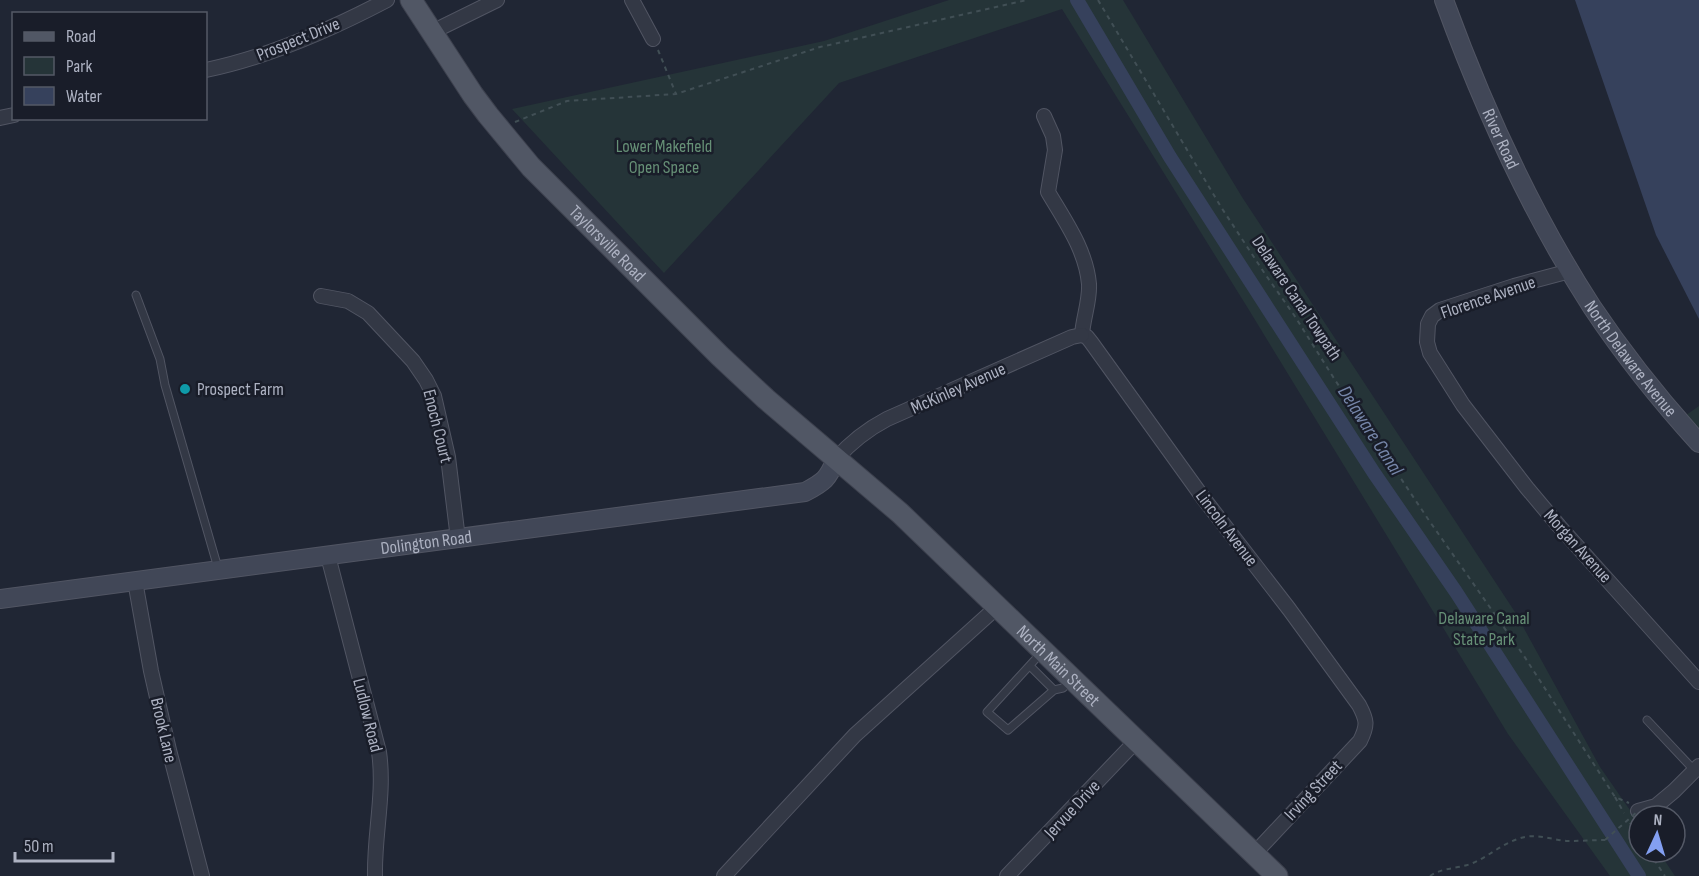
<svg xmlns="http://www.w3.org/2000/svg" width="1699" height="876" font-family="'Sofia Sans Condensed',sans-serif">
<style>
.green{fill:#253438}
.water{fill:#36415c}
.lines{fill:none;stroke-linecap:round;stroke-linejoin:round}
.canal{stroke:#36415c;stroke-width:14}
.lane-casing{stroke:#515563;stroke-width:9}
.street-casing{stroke:#515563;stroke-width:16}
.secondary-casing{stroke:#515563;stroke-width:20}
.primary-casing{stroke:#3d414e;stroke-width:23}
.path{stroke:#414f55;stroke-width:2;stroke-dasharray:4.5 4.5;stroke-linecap:butt}
.lane{stroke:#333845;stroke-width:7}
.street{stroke:#333845;stroke-width:14}
.secondary{stroke:#414757;stroke-width:18}
.primary{stroke:#515765;stroke-width:21}
.path-bridge{stroke:#414f55;stroke-width:2;stroke-dasharray:4.5 4.5;stroke-linecap:butt}
.culture-dot{fill:#0f9aa8;stroke:#191d29;stroke-width:2}
.labels{text-anchor:middle;stroke-width:5;stroke-linejoin:round;paint-order:stroke}
.street-label{font-size:18px;fill:#adb2c2;stroke:#191d29}
.park-label{font-size:18px;fill:#669076;stroke:#191d29}
.poi-label{font-size:18px;fill:#adb2c2;stroke:#191d29;text-anchor:start}
.water-label{font-size:20px;font-style:italic;fill:#7686a9;stroke:#191d29}
</style>
<rect width="100%" height="100%" fill="#202634"/>
<g class="green">
<path d="M949 0H1123L1242 197 1515 612 1600 767 1639 823V852H1659L1675 876H1610L1508 734 1249 310 1062 9 839 83 664 273 512 109 824 41Z"/>
<path d="M1699 406V443L1679 420Z"/>
</g>
<path class="water" d="M1575 0H1699V319L1656 235Z"/>
<g class="lines">
<path class="canal" d="M1077 0 1170 157 1374 473 1456 592 1639 876"/>
<g class="lane-casing">
<g id="lane">
<path d="M136 295 160 359 165 385 218 568"/>
<path d="M1041 653 987 712 1008 730 1054 690 1063 688 1071 680"/>
<path d="M1030 666 1054 690"/>
<path d="M1647 720 1694 770"/>
</g>
</g>
<g class="street-casing">
<g id="street">
<path d="M632 0 653 39"/>
<path d="M432 32 497 0"/>
<path d="M206 70C269 57 330 30 387 0"/>
<path d="M1044 116 1053 136 1055 150 1048 192C1065 221 1086 250 1089 284 1090 301 1083 318 1082 335"/>
<path d="M0 118 14 115"/>
<path d="M1570 271 1514 286 1440 310 1432 316 1428 324 1427 342 1430 353 1463 405 1527 488 1559 526 1699 682"/>
<path d="M321 296 348 301 368 313 413 361 426 380 434 396 448 457 458 539"/>
<path d="M1082 335 1087 337 1091 342 1204 499 1289 609 1359 705C1367 720 1368 725 1360 741L1254 854"/>
<path d="M836 459C851 442 868 429 887 419L1072 337 1082 335"/>
<path d="M328 556 379 752C385 793 374 835 375 876"/>
<path d="M135 581 151 671 169 750 202 876"/>
<path d="M1638 811 1656 806 1674 791 1699 766"/>
<path d="M724 876 855 735 997 607"/>
<path d="M1007 876 1136 741"/>
</g>
</g>
<g class="secondary-casing">
<g id="secondary">
<path id="s1" d="M1444 0C1483 107 1530 211 1592 307 1624 355 1660 400 1699 443"/>
<path id="s2" d="M0 599 805 492C824 482 828 479 836 459"/>
</g>
</g>
<g class="primary-casing">
<g id="primary">
<path id="s3" d="M411 0 473 95 488 115 531 167 720 356 766 399 900 513 1277 876"/>
</g>
</g>
<g class="path">
<path d="M1098 0 1221 207 1265 274 1294 315 1335 380 1428 519 1524 656 1615 797 1629 803"/>
<path d="M658 50 676 94"/>
<path d="M515 122 567 101 676 94 820 47 1027 0"/>
<path d="M1615 797 1624 813"/>
<path d="M1630 823 1638 836"/>
<path d="M1638 823 1639 838"/>
<path d="M1649 852 1665 876"/>
<path d="M1430 876C1443 867 1459 869 1473 863 1489 856 1502 844 1518 839 1535 832 1551 840 1568 841 1580 841 1593 840 1605 840"/>
</g>
<use href="#lane" class="lane"/>
<use href="#street" class="street"/>
<use href="#secondary" class="secondary"/>
<use href="#primary" class="primary"/>
<path class="path-bridge" d="M1605 840 1638 811"/>
</g>
<circle class="culture-dot" cx="185" cy="389" r="6"/>
<g class="labels">
<g class="street-label">
<text transform="translate(298 39) rotate(-22)" y="6">Prospect Drive</text>
<text dy="6" stroke="none"><textPath href="#s1" startOffset="150">River Road</textPath></text>
<text dy="6" stroke="none"><textPath href="#s3" startOffset="314">Taylorsville Road</textPath></text>
<text transform="translate(1488 297) rotate(-19)" y="6">Florence Avenue</text>
<text transform="translate(1297 298) rotate(56)" y="6">Delaware Canal Towpath</text>
<text dy="6" stroke="none"><textPath href="#s1" startOffset="406">North Delaware Avenue</textPath></text>
<text transform="translate(958 388) rotate(-24)" y="6">McKinley Avenue</text>
<text transform="translate(438 426) rotate(76)" y="6">Enoch Court</text>
<text transform="translate(1227 528) rotate(53)" y="6">Lincoln Avenue</text>
<text dy="6" stroke="none"><textPath href="#s2" startOffset="430">Dolington Road</textPath></text>
<text transform="translate(1578 546) rotate(48)" y="6">Morgan Avenue</text>
<text dy="6" stroke="none"><textPath href="#s3" startOffset="932">North Main Street</textPath></text>
<text transform="translate(368 715) rotate(76)" y="6">Ludlow Road</text>
<text transform="translate(164 730) rotate(77)" y="6">Brook Lane</text>
<text transform="translate(1313 790) rotate(-47)" y="6">Irving Street</text>
<text transform="translate(1072 809) rotate(-47)" y="6">Jervue Drive</text>
</g>
<g class="park-label">
<text x="664" y="152">Lower Makefield<tspan x="664" dy="21">Open Space</tspan></text>
<text x="1484" y="624">Delaware Canal<tspan x="1484" dy="21">State Park</tspan></text>
</g>
<g class="poi-label">
<text x="197" y="395">Prospect Farm</text>
</g>
<g class="water-label">
<text transform="translate(1371 430) rotate(57)" y="7">Delaware Canal</text>
</g>
</g>
<rect x="12" y="12" width="195" height="108" fill="#191d29" stroke="#545966" stroke-width="1.5"/>
<rect x="24" y="32" width="30" height="9" fill="#515765" stroke="#545966" stroke-width="1.5"/>
<text x="66" y="42" font-size="18" fill="#adb2c2">Road</text>
<rect x="24" y="57" width="30" height="18" fill="#253438" stroke="#545966" stroke-width="1.5"/>
<text x="66" y="72" font-size="18" fill="#adb2c2">Park</text>
<rect x="24" y="87" width="30" height="18" fill="#36415c" stroke="#545966" stroke-width="1.5"/>
<text x="66" y="102" font-size="18" fill="#adb2c2">Water</text>
<g transform="translate(1657 834) rotate(4)"><circle r="28" fill="#191d29" stroke="#545966" stroke-width="1.5"/>
<path d="M0-4.5L10 22L0 15L-10 22Z" fill="#839ff1"/>
<text y="-9" font-size="16" font-weight="bold" text-anchor="middle" fill="#adb2c2">N</text>
</g>
<path d="M15 852v9h98v-9" fill="none" stroke="#adb2c2" stroke-width="3"/>
<text x="24" y="852" font-size="18" fill="#adb2c2" stroke="#191d29" stroke-width="4.5" paint-order="stroke">50 m</text>
</svg>
